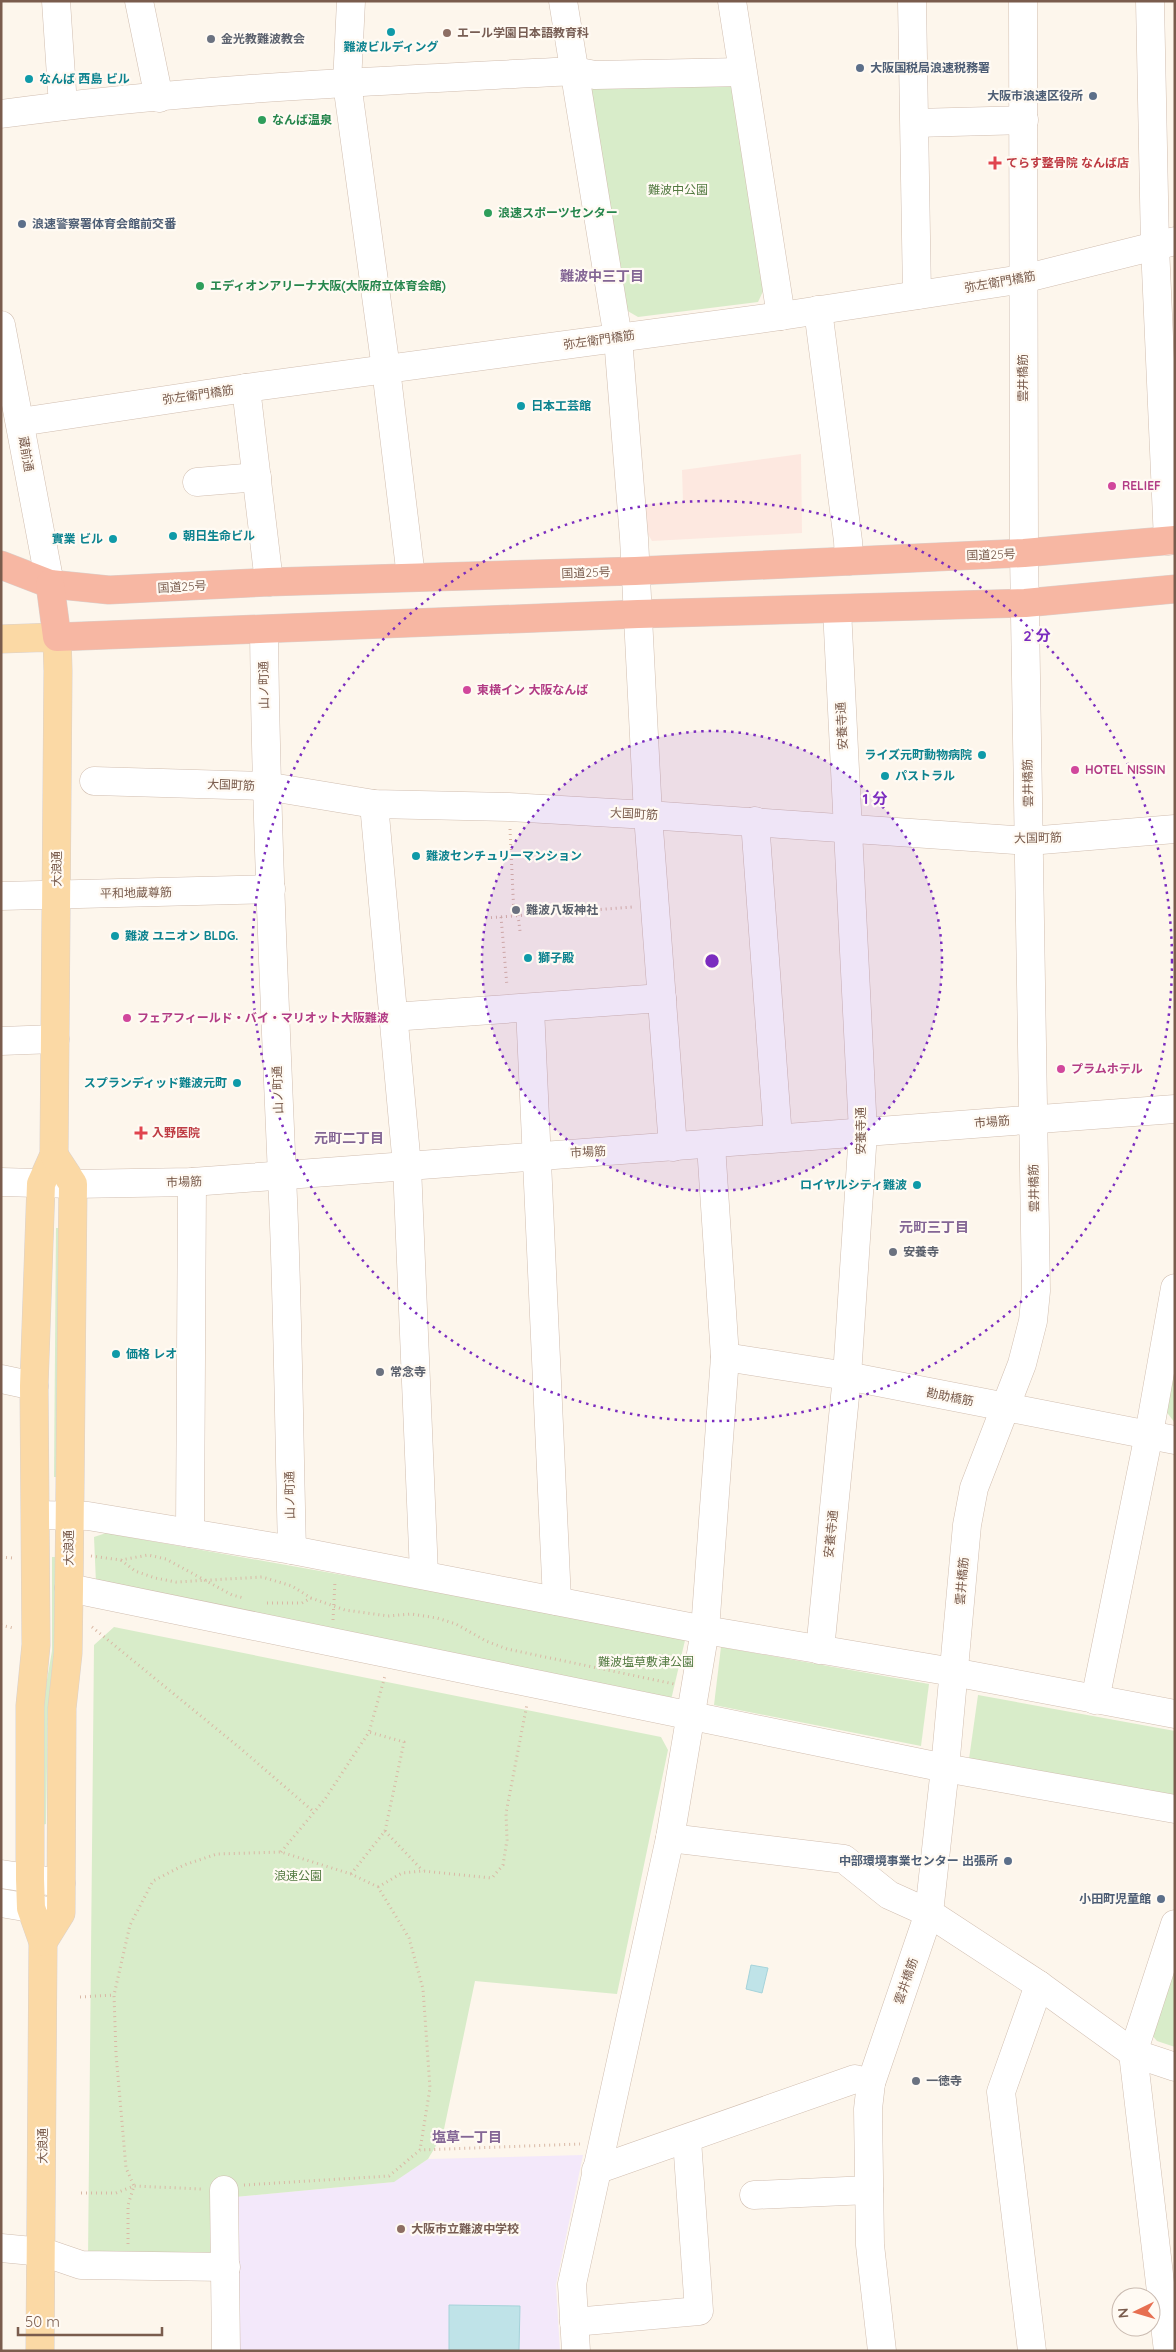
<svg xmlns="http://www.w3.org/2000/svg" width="1176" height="2352" font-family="Quicksand,'Noto Sans JP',sans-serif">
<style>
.commercial{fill:#fde8e0}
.education{fill:#f3e8fa}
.green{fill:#d8ecc9}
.water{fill:#bfe3e8;stroke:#a5d3da}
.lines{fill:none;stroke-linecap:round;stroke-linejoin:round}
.minor-casing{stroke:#d1beb0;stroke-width:29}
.major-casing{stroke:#dad1cd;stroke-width:29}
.highway-casing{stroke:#dad1cd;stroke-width:29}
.path{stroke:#d9b8a5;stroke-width:3;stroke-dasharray:1 4;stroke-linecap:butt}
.minor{stroke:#fff;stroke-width:28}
.major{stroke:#fbd9a5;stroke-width:28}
.highway{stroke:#f7b7a3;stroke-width:28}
.ring{fill:none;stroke:#7b2cbf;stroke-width:2.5;stroke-dasharray:2.5 5}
.culture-dot{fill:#0f9aa8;stroke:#fffaf3;stroke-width:2}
.education-dot{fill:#8d6e63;stroke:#fffaf3;stroke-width:2}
.worship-dot{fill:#6b7280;stroke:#fffaf3;stroke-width:2}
.service-dot{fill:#5c6f8a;stroke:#fffaf3;stroke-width:2}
.leisure-dot{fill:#2e9e5b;stroke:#fffaf3;stroke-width:2}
.health-dot{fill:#e0444e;stroke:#fffaf3;stroke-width:2}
.hotel-dot{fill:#d1479c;stroke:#fffaf3;stroke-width:2}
.labels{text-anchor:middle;stroke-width:4.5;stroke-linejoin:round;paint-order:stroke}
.education-label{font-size:12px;font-weight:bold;fill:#785e54;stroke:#fffaf3;text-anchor:start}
.worship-label{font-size:12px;font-weight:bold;fill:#5b616d;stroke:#fffaf3;text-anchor:start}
.culture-label{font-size:12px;font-weight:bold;fill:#0d838f;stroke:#fffaf3;text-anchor:start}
.service-label{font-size:12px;font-weight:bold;fill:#4e5e75;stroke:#fffaf3;text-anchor:end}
.leisure-label{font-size:12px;font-weight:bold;fill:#27864d;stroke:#fffaf3;text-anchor:start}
.health-label{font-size:12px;font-weight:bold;fill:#be3a42;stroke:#fffaf3;text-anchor:start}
.park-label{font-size:12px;fill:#537a41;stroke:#fffaf3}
.street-label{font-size:12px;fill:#7a5c4d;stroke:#fffaf3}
.hotel-label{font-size:12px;font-weight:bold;fill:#b23c85;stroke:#fffaf3;text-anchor:start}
.neighbourhood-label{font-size:14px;font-weight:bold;fill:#846695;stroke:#fffaf3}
.centre{fill:#7b2cbf;stroke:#fffaf3;stroke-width:2.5}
.ring-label{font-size:15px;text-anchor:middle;font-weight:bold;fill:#7b2cbf;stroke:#fffaf3;stroke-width:4.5;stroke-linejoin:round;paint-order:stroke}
</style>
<rect width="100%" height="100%" fill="#fdf6ec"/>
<path class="commercial" d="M801 454 802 533 652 541 645 529 646 504 683 502 682 470Z"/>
<path class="education" d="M583 2155 556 2285 560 2351H235V2197L393 2182 428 2159Z"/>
<g class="green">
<path d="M717 81 734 87 766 285 758 302 638 317 626 310 590 94 594 86Z"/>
<path d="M56 1228H60L58 1477H54Z"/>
<path d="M1175 1358V1423L1165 1410Z"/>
<path d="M106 1533 686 1636 671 1700 96 1583 94 1537Z"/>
<path d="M52 1557H57V1652L48 1709 46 1824 42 1825V1708L52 1651Z"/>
<path d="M114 1627 661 1737 668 1750 617 1994 475 1981 443 2134 428 2159 394 2182 235 2197V2260H88L94 1645Z"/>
<path d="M721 1647 929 1684 921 1746 714 1705Z"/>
<path d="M978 1695 1175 1731V1798L969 1759Z"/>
<path d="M1175 1965V2047L1157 2041 1151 2034Z"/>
</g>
<g class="water">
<path d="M751 1965 768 1968 762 1993 746 1989Z"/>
<path d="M449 2305 520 2306 519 2350H449Z"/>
</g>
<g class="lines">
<g class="minor-casing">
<g id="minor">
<path d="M56 1 63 106"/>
<path d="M139 1 159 98"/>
<path d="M351 1 347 83 386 369 411 577"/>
<path d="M563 1 618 338 634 538 648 815 673 1147"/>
<path d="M732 1 781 316"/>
<path d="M912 1 917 295"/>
<path d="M1150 1 1155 246 1168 541"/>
<path d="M1 114C191 88 383 81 574 71L595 75 742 72"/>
<path d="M915 123 1024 120"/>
<path d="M818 310 848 541 849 561"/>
<path d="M1 325 50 584"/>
<path d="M246 388 269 582"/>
<path d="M20 422 246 388 781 316 1023 279 1175 241"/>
<path d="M197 482 257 477"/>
<path d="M264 630C266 820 275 1009 283 1199 288 1316 289 1433 292 1550"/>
<path d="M94 781 265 786 374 804 509 807 648 815 1029 841 1175 829"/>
<path d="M374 804 407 1166 424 1574"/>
<path d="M755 821 778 1138"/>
<path d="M1 896 271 889"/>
<path d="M530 1008 557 1601"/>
<path d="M392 1017 662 998"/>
<path d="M1 1041 55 1039"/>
<path d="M1 1182 73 1184 192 1182 1175 1109"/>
<path d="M725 1357 847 1376 1175 1440"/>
<path d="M1 1379 34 1386"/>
<path d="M36 1515 88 1516 292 1550 705 1630 953 1672 1175 1714"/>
<path d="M190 1533 192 1182"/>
<path d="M69 1588 945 1768 1175 1809"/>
<path d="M820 1650 847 1376 863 1132 837 609"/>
<path d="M1095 1700 1149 1434 1175 1288"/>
<path d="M670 1838 844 1859 889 1895 929 1913 1039 1985 1133 2053 1175 2067"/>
<path d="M1 1874 61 1883"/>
<path d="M1 1903 54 1912"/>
<path d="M596 2170 855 2079 871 2083"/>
<path d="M224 2190 226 2351"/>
<path d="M754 2195 869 2190"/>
<path d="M1 2248 43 2252 81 2265 226 2267"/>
<path d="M574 2322 699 2311 687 2140"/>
<path d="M576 2351 572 2284 670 1838 705 1630 725 1357 711 1145"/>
<path d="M882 2351 870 2245 868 2109 871 2083 929 1913 945 1768 967 1525 974 1488 1022 1364 1033 1321 1036 1291 1024 553 1023 1"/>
<path d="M1032 2351 1001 2092 1039 1985"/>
<path d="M1168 2351 1133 2053 1175 1924"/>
</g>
</g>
<g class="major-casing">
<g id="major">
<path d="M1 639 57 637 58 671 54 1155 41 1184 34 1386 36 1645 30 1706V1879L31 1908 43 1942 40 2351"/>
<path d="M43 1942 61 1913 62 1708 68 1653 69 1588 73 1184 54 1155"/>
</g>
</g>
<g class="highway-casing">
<g id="highway">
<path d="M1 565 50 584 109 590 269 582 635 571 1024 553 1175 540"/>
<path d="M50 584 57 637 638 614 1025 603 1175 589"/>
</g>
</g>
<g class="path">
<path d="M510 829 514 916"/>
<path d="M518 915 520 931"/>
<path d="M501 917 507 986"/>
<path d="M486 918 633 907"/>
<path d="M91 1556 121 1560 148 1555 166 1559 232 1595 244 1598"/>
<path d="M1 1557 13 1558"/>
<path d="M121 1560 135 1571 155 1578 176 1582 262 1577 292 1586 311 1598 345 1610 388 1616 411 1614 437 1618 456 1624 486 1641 507 1649 674 1684"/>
<path d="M267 1603H302L311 1598"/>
<path d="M333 1620 335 1581"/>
<path d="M1 1625 13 1628"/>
<path d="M92 1627 240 1748 314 1812"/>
<path d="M385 1831 423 1871"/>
<path d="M281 1852 325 1799 369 1732 385 1676"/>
<path d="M351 1874 385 1831 404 1742 369 1732"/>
<path d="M378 1887 402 1873 423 1871 492 1878 503 1865 507 1840 506 1813 527 1704"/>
<path d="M80 1997 114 1995"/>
<path d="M244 2185 389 2176 420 2150 580 2144"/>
<path d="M81 2193H116L134 2186 202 2189"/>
<path d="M128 2244V2205L134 2186 126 2168 116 2054 114 1995 130 1925 153 1881 184 1865 217 1854 281 1852 351 1874 378 1887 409 1938 423 1989 430 2088 420 2150"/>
</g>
<use href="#minor" class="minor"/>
<use href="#major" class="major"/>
<use href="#highway" class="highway"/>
</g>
<circle cx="712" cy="961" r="230" fill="#7b2cbf" fill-opacity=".12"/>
<g class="ring">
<circle cx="712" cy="961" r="230"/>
<circle cx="712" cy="961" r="460"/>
</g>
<g class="culture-dot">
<circle cx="391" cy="32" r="5"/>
<circle cx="29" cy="79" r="5"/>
<circle cx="521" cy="406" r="5"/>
<circle cx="173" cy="536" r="5"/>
<circle cx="113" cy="539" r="5"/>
<circle cx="982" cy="755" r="5"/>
<circle cx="885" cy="776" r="5"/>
<circle cx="416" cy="856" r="5"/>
<circle cx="115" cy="936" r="5"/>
<circle cx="528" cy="958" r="5"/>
<circle cx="237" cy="1083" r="5"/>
<circle cx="917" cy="1185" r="5"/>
<circle cx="116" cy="1354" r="5"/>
</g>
<g class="education-dot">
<circle cx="447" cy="33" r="5"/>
<circle cx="401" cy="2229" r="5"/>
</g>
<g class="worship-dot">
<circle cx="211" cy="39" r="5"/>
<circle cx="516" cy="910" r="5"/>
<circle cx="893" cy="1252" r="5"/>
<circle cx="380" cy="1372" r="5"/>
<circle cx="916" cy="2081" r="5"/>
</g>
<g class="service-dot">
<circle cx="860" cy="68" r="5"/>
<circle cx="1093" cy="96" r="5"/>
<circle cx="22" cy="224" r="5"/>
<circle cx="1008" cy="1861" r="5"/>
<circle cx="1161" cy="1899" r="5"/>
</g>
<g class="leisure-dot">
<circle cx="262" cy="120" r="5"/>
<circle cx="488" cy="213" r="5"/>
<circle cx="200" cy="286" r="5"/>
</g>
<g class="health-dot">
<path d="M992.5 155.5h5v5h5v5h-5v5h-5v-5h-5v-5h5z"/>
<path d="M138.5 1125.5h5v5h5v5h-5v5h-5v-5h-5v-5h5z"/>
</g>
<g class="hotel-dot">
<circle cx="1112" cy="486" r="5"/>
<circle cx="467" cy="690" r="5"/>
<circle cx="1075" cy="770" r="5"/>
<circle cx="127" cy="1018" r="5"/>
<circle cx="1061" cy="1069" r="5"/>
</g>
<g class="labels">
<g class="education-label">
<text x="457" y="37">エール学園日本語教育科</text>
<text x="411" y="2233">大阪市立難波中学校</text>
</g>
<g class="worship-label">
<text x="221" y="43">金光教難波教会</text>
<text x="526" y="914">難波八坂神社</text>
<text x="903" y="1256">安養寺</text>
<text x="390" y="1376">常念寺</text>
<text x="926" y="2085">一徳寺</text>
</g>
<g class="culture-label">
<text x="391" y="51" text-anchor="middle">難波ビルディング</text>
<text x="39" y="83">なんば 西島 ビル</text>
<text x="531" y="410">日本工芸館</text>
<text x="183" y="540">朝日生命ビル</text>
<text x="103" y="543" text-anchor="end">實業 ビル</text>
<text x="972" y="759" text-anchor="end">ライズ元町動物病院</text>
<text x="895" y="780">パストラル</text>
<text x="426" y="860">難波センチュリーマンション</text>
<text x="125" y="940">難波 ユニオン BLDG.</text>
<text x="538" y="962">獅子殿</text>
<text x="227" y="1087" text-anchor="end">スプランディッド難波元町</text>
<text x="907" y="1189" text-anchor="end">ロイヤルシティ難波</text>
<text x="126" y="1358">価格 レオ</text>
</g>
<g class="service-label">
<text x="870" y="72" text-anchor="start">大阪国税局浪速税務署</text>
<text x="1083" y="100">大阪市浪速区役所</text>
<text x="32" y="228" text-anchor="start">浪速警察署体育会館前交番</text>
<text x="998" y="1865">中部環境事業センター 出張所</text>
<text x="1151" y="1903">小田町児童館</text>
</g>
<g class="leisure-label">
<text x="272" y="124">なんば温泉</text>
<text x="498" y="217">浪速スポーツセンター</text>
<text x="210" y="290">エディオンアリーナ大阪(大阪府立体育会館)</text>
</g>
<g class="health-label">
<text x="1006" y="167">てらす整骨院 なんば店</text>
<text x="152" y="1137">入野医院</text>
</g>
<g class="park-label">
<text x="678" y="194">難波中公園</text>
<text x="646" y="1666">難波塩草敷津公園</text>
<text x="298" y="1880">浪速公園</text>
</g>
<g class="street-label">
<text transform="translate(1000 282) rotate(-10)" y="4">弥左衛門橋筋</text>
<text transform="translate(599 340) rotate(-8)" y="4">弥左衛門橋筋</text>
<text transform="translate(1023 378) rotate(-90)" y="4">雲井橋筋</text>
<text transform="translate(198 395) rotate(-8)" y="4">弥左衛門橋筋</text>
<text transform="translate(26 454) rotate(80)" y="4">蔵前通</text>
<text transform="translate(991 555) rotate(-2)" y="4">国道25号</text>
<text transform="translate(586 573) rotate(-2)" y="4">国道25号</text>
<text transform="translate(182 587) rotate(-3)" y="4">国道25号</text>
<text transform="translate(264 685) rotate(-91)" y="4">山ノ町通</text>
<text transform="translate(842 726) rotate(-93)" y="4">安養寺通</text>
<text transform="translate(1028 783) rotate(-91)" y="4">雲井橋筋</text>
<text transform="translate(231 785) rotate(2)" y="4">大国町筋</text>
<text transform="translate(634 814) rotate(3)" y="4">大国町筋</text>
<text transform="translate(1038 838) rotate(-1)" y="4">大国町筋</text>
<text transform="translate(57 869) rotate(-90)" y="4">大浪通</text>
<text transform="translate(136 893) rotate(-1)" y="4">平和地蔵尊筋</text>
<text transform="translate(278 1090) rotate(-92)" y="4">山ノ町通</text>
<text transform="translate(992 1122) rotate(-5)" y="4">市場筋</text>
<text transform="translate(861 1131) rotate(-90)" y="4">安養寺通</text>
<text transform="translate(588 1152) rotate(-3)" y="4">市場筋</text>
<text transform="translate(184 1182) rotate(-2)" y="4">市場筋</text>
<text transform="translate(1034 1188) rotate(-91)" y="4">雲井橋筋</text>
<text transform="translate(950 1397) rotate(11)" y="4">勘助橋筋</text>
<text transform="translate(290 1495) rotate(-91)" y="4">山ノ町通</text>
<text transform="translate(831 1534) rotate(-84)" y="4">安養寺通</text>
<text transform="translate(69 1548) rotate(-90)" y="4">大浪通</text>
<text transform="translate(962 1581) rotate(-85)" y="4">雲井橋筋</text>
<text transform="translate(906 1981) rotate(-71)" y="4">雲井橋筋</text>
<text transform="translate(43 2146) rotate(-90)" y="4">大浪通</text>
</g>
<g class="hotel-label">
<text x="1122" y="490">RELIEF</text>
<text x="477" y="694">東横イン 大阪なんば</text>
<text x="1085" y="774">HOTEL NISSIN</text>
<text x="137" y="1022">フェアフィールド・バイ・マリオット大阪難波</text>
<text x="1071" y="1073">プラムホテル</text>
</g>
<g class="neighbourhood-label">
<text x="602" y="281">難波中三丁目</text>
<text x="349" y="1143">元町二丁目</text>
<text x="934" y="1232">元町三丁目</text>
<text x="467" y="2142">塩草一丁目</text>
</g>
</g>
<circle cx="712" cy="961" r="8" class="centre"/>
<g class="ring-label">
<text x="1037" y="641">2 分</text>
<text x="875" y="804">1 分</text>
</g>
<rect width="1176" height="2352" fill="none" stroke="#7a5c4d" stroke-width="5"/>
<g transform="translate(1136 2312) rotate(265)"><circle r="24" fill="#fffaf3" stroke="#cabbb1"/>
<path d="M0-4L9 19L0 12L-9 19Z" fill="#e76f51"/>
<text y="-8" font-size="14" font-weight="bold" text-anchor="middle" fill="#7a5c4d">N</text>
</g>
<path d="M18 2327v8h144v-8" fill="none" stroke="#7a5c4d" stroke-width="2.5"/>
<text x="25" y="2327" font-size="15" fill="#7a5c4d" stroke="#fffaf3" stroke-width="4" paint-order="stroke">50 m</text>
</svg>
